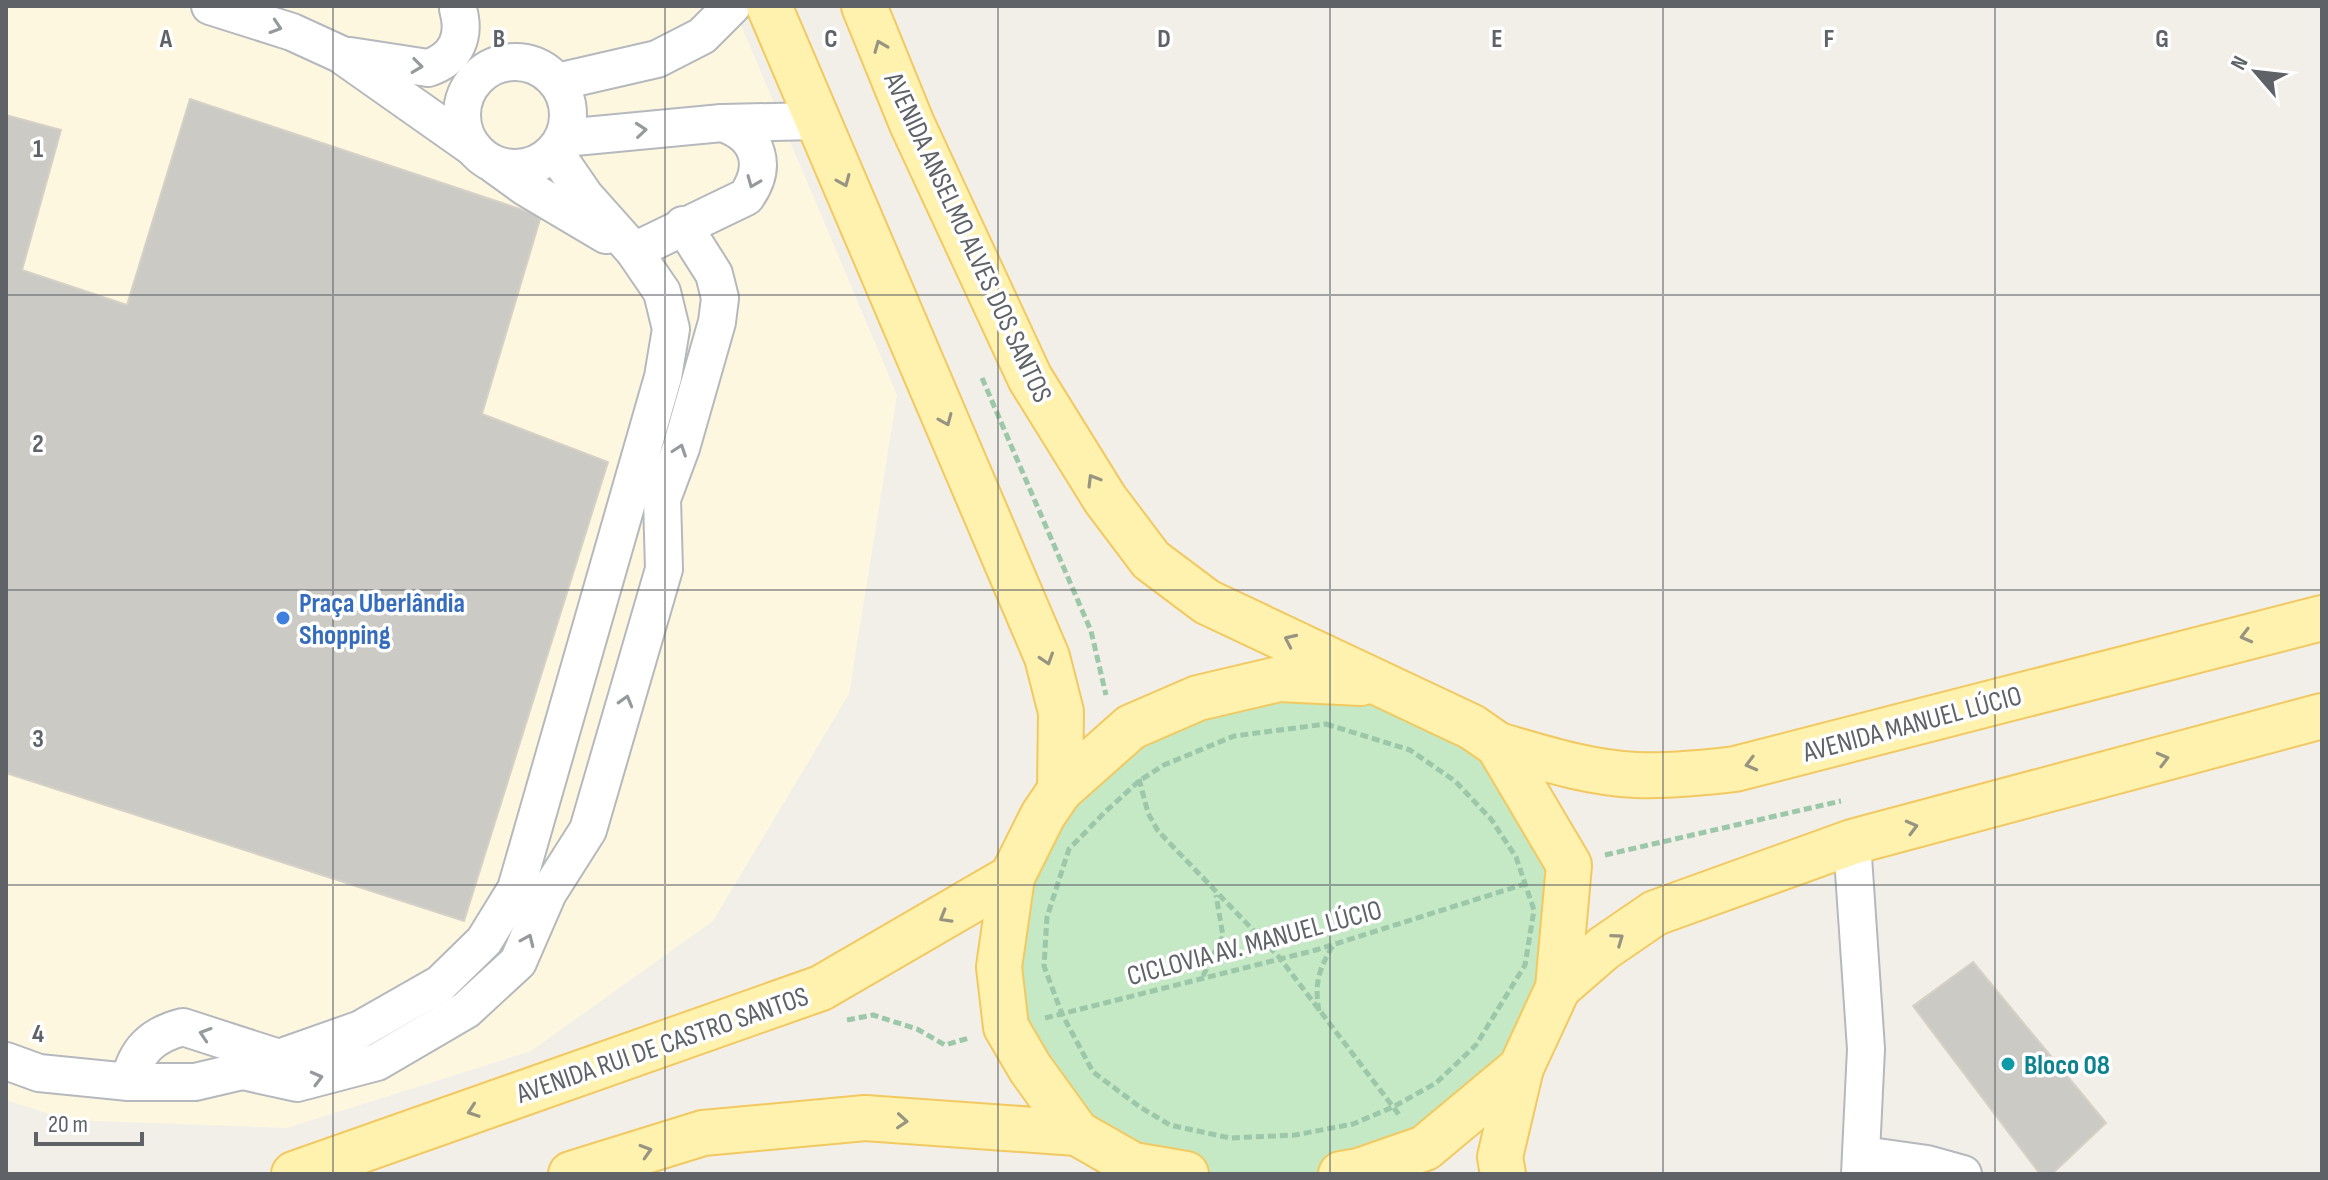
<svg xmlns="http://www.w3.org/2000/svg" width="2328" height="1180" font-family="'Sofia Sans Condensed',sans-serif">
<style>
.commercial{fill:#fef7e0}
.green{fill:#c5e8c5}
.building{fill:#cccac5;stroke:#d6d1c6;stroke-width:2}
.lines{fill:none;stroke-linecap:round;stroke-linejoin:round}
.minor-casing{stroke:#b5b8bc;stroke-width:40}
.major-casing{stroke:#f2c960;stroke-width:48}
.path{stroke:#9cc7a9;stroke-width:5;stroke-dasharray:8 4;stroke-linecap:butt}
.minor{stroke:#fff;stroke-width:36}
.major{stroke:#fff2af;stroke-width:44}
.oneway{stroke:#979a9d}
.oneway2{stroke:#979581}
.grid{fill:none;stroke:#5f6368;stroke-width:2;stroke-opacity:0.55}
.shop-dot{fill:#3f7fe0;stroke:#fff;stroke-width:3}
.culture-dot{fill:#0f9aa8;stroke:#fff;stroke-width:3}
.labels{text-anchor:middle;stroke-width:7;stroke-linejoin:round;paint-order:stroke}
.street-label{font-size:28px;fill:#5f6368;stroke:#fff}
.shop-label{font-size:28px;font-weight:bold;fill:#366cbe;stroke:#fff;text-anchor:start}
.culture-label{font-size:28px;font-weight:bold;fill:#0d838f;stroke:#fff;text-anchor:start}
.grid-label{font-size:26px;text-anchor:middle;font-weight:bold;fill:#5f6368;stroke:#fff;stroke-width:7;stroke-linejoin:round;paint-order:stroke}
</style>
<rect width="100%" height="100%" fill="#f1efe8"/>
<path class="commercial" d="M6 6H733L897 395 849 694 713 921 531 1051 287 1128 68 1120 6 1100Z"/>
<path class="green" d="M1279 679 1472 727 1569 865 1521 1068 1341 1174H1186L1077 1133 999 967 1012 877 1131 727Z"/>
<g class="building">
<path d="M190 99 541 216 482 414 608 462 464 921 6 773V115L61 130 22 270 127 305Z"/>
<path d="M1973 962 2106 1123 2052 1174H2040L1913 1006Z"/>
</g>
<g class="lines">
<g class="minor-casing">
<g id="minor">
<path d="M210 6 292 32 340 54 472 147"/>
<path d="M350 56 428 68C456 59 466 37 458 9"/>
<circle cx="515" cy="115" r="53"/>
<path d="M557 82 657 59 702 36 732 6"/>
<path d="M564 138 722 123 818 121"/>
<path d="M496 166 525 187 606 235"/>
<path d="M634 251 746 197C768 166 759 135 722 123"/>
<path d="M1852 842 1866 1049 1860 1174"/>
<path d="M6 1061 39 1073 129 1082H195L242 1071 361 1029 440 984 484 941 516 889 663 377 671 329 662 292 634 251 585 196 554 151"/>
<path d="M243 1071 297 1083 377 1062 466 1010 518 962 548 893 588 830 664 569 662 499 681 448 717 322 720 298 714 274 683 225"/>
<path d="M129 1082C136 1051 151 1035 183 1027L279 1058"/>
<path d="M1863 1155 1927 1164 1963 1174"/>
</g>
</g>
<g class="major-casing">
<g id="major">
<path d="M769 6 1047 657 1061 712 1060 790"/>
<path d="M864 6 912 124 1030 378 1105 499 1151 560 1207 602 1472 727 1498 745 1569 865 1558 988 1521 1068 1425 1148 1359 1171 1341 1174"/>
<path d="M1498 745C1543 758 1589 773 1636 775 1669 776 1702 773 1735 769L2322 618"/>
<path d="M1558 988 1604 948 1655 913 1852 842 2322 716"/>
<path d="M294 1174 821 988 1012 877"/>
<path d="M571 1174 703 1133 865 1118 1077 1133"/>
<path d="M1186 1174 1133 1165 1077 1133 1030 1068 1006 1027 999 967 1012 877 1043 815 1060 790 1131 727 1198 698 1279 679 1361 683"/>
<path d="M1503 1174 1500 1157 1521 1068"/>
</g>
</g>
<g class="path">
<path d="M982 378 1091 631 1106 695"/>
<path d="M1326 724 1410 750 1455 781 1491 819 1516 857 1534 910 1525 965 1476 1045 1436 1083 1393 1107 1353 1124 1295 1135 1230 1138 1170 1125 1140 1107 1093 1072 1062 1014 1044 966 1047 917 1069 849 1105 812 1139 781 1164 765 1234 736Z"/>
<path d="M1139 779 1148 813 1158 831 1279 957 1400 1116"/>
<path d="M1605 855 1841 801"/>
<path d="M1203 976 1223 936 1216 895"/>
<path d="M1319 1011C1314 983 1319 969 1333 945"/>
<path d="M1045 1018 1316 950 1528 883"/>
<path d="M847 1020 873 1015 917 1029 945 1045 969 1038"/>
</g>
<use href="#minor" class="minor"/>
<use href="#major" class="major"/>
</g>
<defs><path id="oneway-chevron" d="M-2-3.5L2.5 0L-2 3.5" fill="none" stroke-width="1.6" stroke-linecap="round" stroke-linejoin="round" transform="scale(2)"/></defs>
<g class="oneway">
<use href="#oneway-chevron" transform="translate(276 27) rotate(18)"/>
<use href="#oneway-chevron" transform="translate(417 66) rotate(7)"/>
<use href="#oneway-chevron" transform="translate(641 130) rotate(-5)"/>
<use href="#oneway-chevron" transform="translate(753 182) rotate(112)"/>
<use href="#oneway-chevron" transform="translate(680 450) rotate(-71)"/>
<use href="#oneway-chevron" transform="translate(626 701) rotate(-74)"/>
<use href="#oneway-chevron" transform="translate(528 940) rotate(-66)"/>
<use href="#oneway-chevron" transform="translate(205 1034) rotate(-162)"/>
<use href="#oneway-chevron" transform="translate(317 1078) rotate(-15)"/>
</g>
<g class="oneway2">
<use href="#oneway-chevron" transform="translate(880 46) rotate(-112)"/>
<use href="#oneway-chevron" transform="translate(844 181) rotate(67)"/>
<use href="#oneway-chevron" transform="translate(946 420) rotate(67)"/>
<use href="#oneway-chevron" transform="translate(1093 480) rotate(-121)"/>
<use href="#oneway-chevron" transform="translate(2246 636) rotate(165)"/>
<use href="#oneway-chevron" transform="translate(1290 640) rotate(-155)"/>
<use href="#oneway-chevron" transform="translate(1047 659) rotate(72)"/>
<use href="#oneway-chevron" transform="translate(2163 759) rotate(-15)"/>
<use href="#oneway-chevron" transform="translate(1751 764) rotate(165)"/>
<use href="#oneway-chevron" transform="translate(1912 827) rotate(-15)"/>
<use href="#oneway-chevron" transform="translate(945 917) rotate(150)"/>
<use href="#oneway-chevron" transform="translate(1618 939) rotate(-35)"/>
<use href="#oneway-chevron" transform="translate(473 1111) rotate(161)"/>
<use href="#oneway-chevron" transform="translate(902 1121) rotate(4)"/>
<use href="#oneway-chevron" transform="translate(646 1151) rotate(-17)"/>
</g>
<path class="grid" d="M333 6V1174M665 6V1174M998 6V1174M1330 6V1174M1663 6V1174M1995 6V1174M6 295H2322M6 590H2322M6 885H2322"/>
<circle class="shop-dot" cx="283" cy="618" r="8"/>
<circle class="culture-dot" cx="2008" cy="1064" r="8"/>
<g class="labels">
<g class="street-label">
<text transform="translate(969 237) rotate(65)" y="10">AVENIDA ANSELMO ALVES DOS SANTOS</text>
<text transform="translate(1912 723) rotate(-15)" y="10">AVENIDA MANUEL LÚCIO</text>
<text transform="translate(1254 942) rotate(-15)" y="10">CICLOVIA AV. MANUEL LÚCIO</text>
<text transform="translate(662 1044) rotate(-19)" y="10">AVENIDA RUI DE CASTRO SANTOS</text>
</g>
<g class="shop-label">
<text x="299" y="612">Praça Uberlândia<tspan x="299" dy="32">Shopping</tspan></text>
</g>
<g class="culture-label">
<text x="2024" y="1074">Bloco 08</text>
</g>
</g>
<g class="grid-label">
<text x="166" y="47">A</text>
<text x="499" y="47">B</text>
<text x="831" y="47">C</text>
<text x="1164" y="47">D</text>
<text x="1497" y="47">E</text>
<text x="1829" y="47">F</text>
<text x="2162" y="47">G</text>
<text x="38" y="157">1</text>
<text x="38" y="452">2</text>
<text x="38" y="747">3</text>
<text x="38" y="1042">4</text>
</g>
<rect width="2328" height="1180" fill="none" stroke="#5f6368" stroke-width="16"/>
<g transform="translate(2256 72) rotate(298)" stroke="#ffffff" stroke-width="6" paint-order="stroke">
<path d="M0-6L14 30L0 20L-14 30Z" fill="#5f6368"/>
<text y="-12" font-size="22" font-weight="bold" text-anchor="middle" fill="#5f6368">N</text>
</g>
<path d="M36 1132v12h106v-12" fill="none" stroke="#5f6368" stroke-width="4"/>
<text x="48" y="1132" font-size="24" fill="#5f6368" stroke="#ffffff" stroke-width="6" paint-order="stroke">20 m</text>
</svg>
